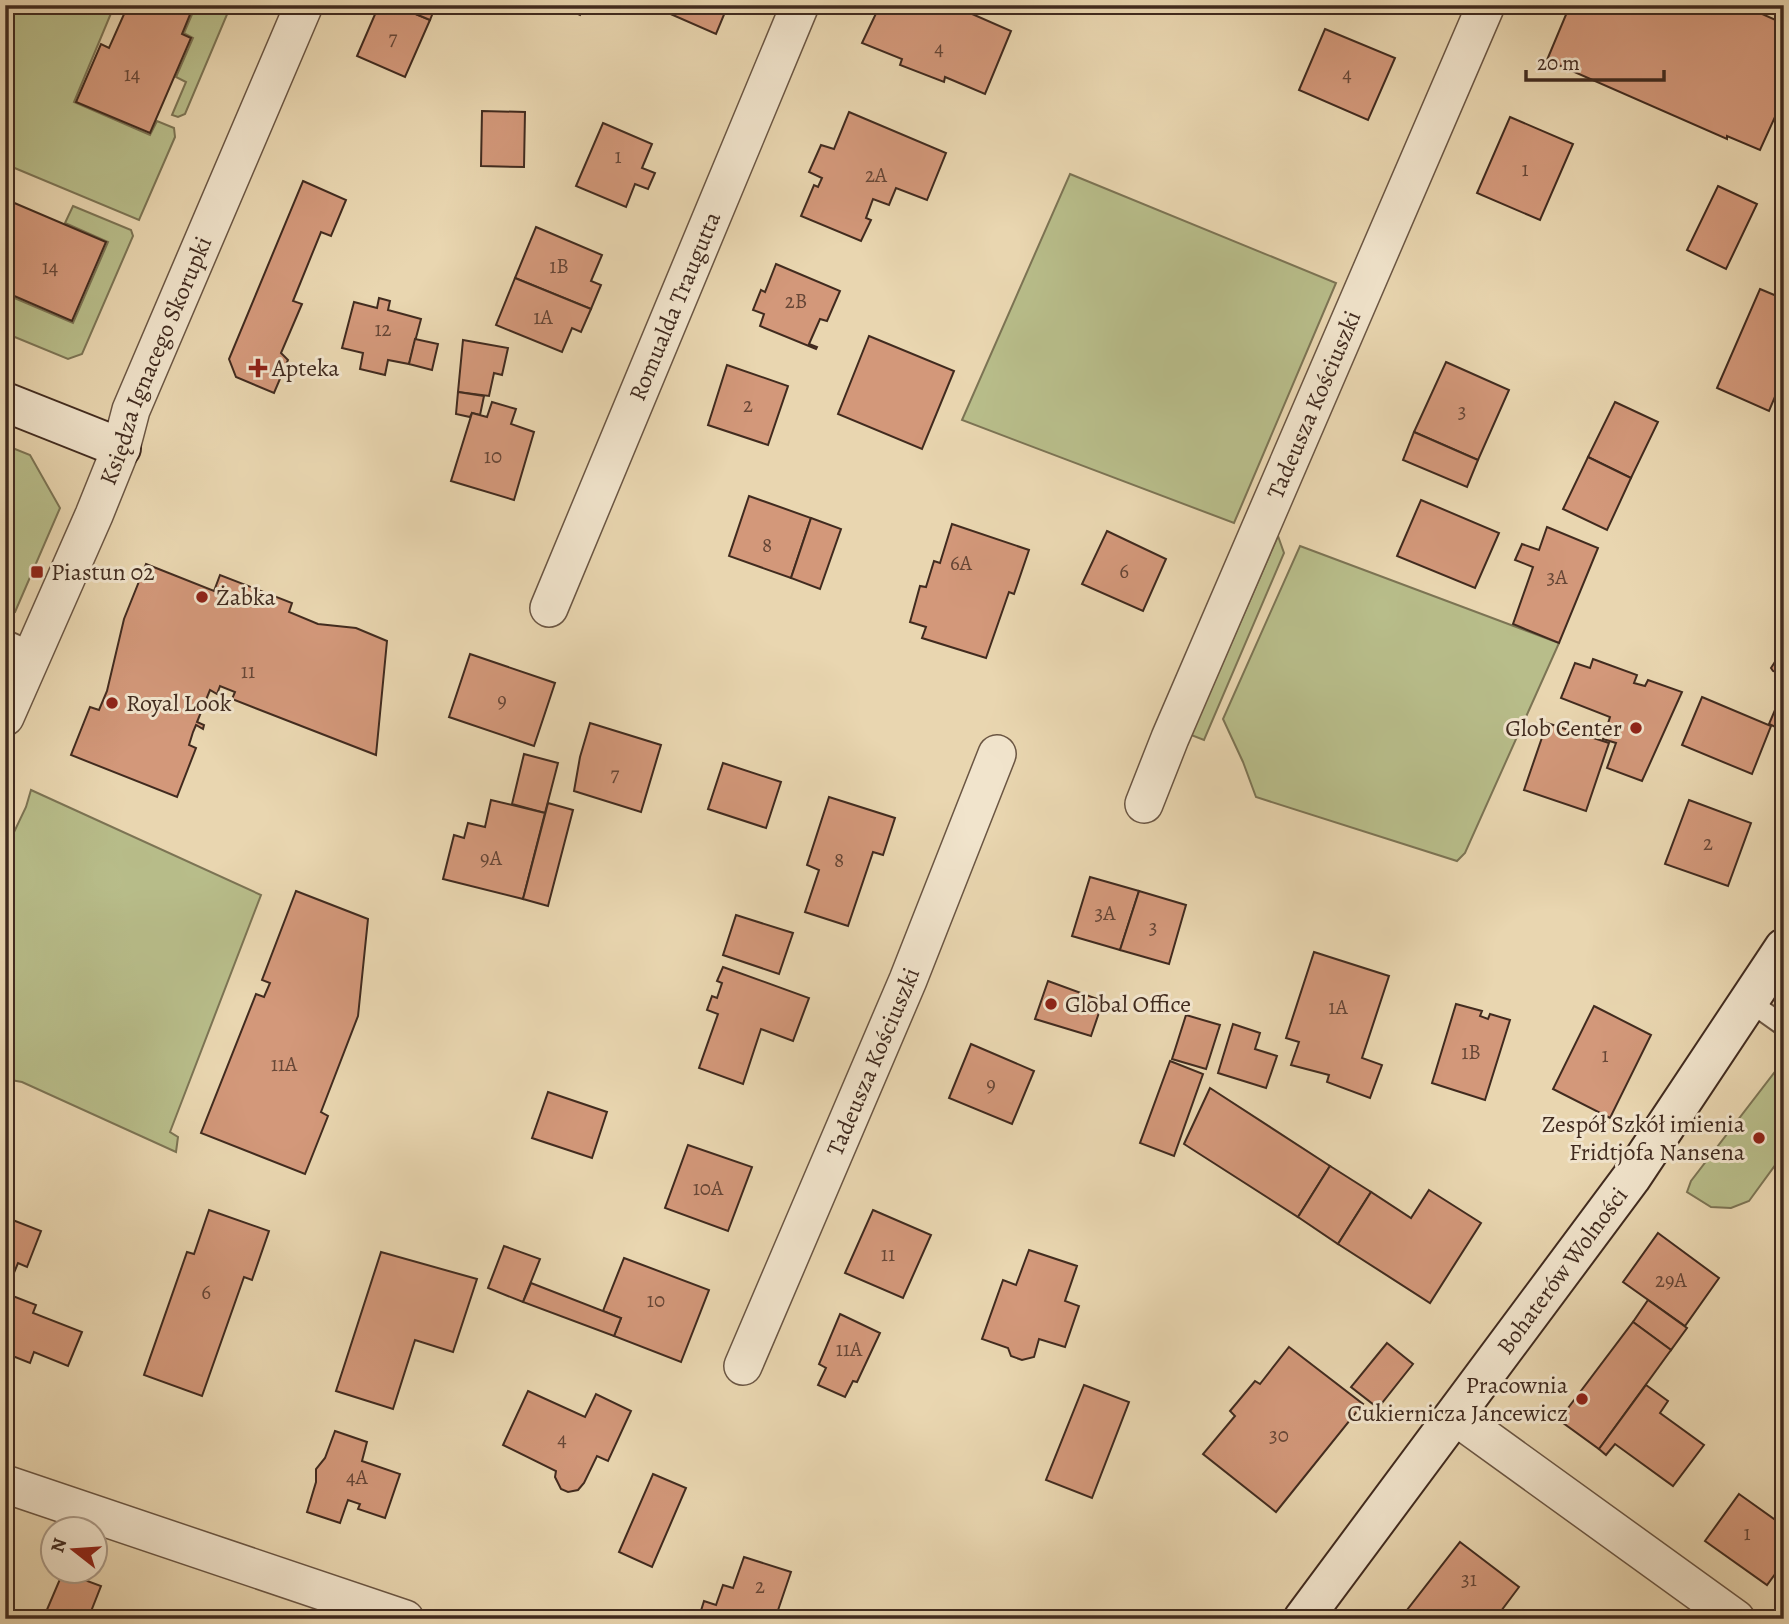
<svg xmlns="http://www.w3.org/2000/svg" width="1789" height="1624" font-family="Alegreya,serif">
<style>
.green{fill:#b8bd8a;stroke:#7c7454;stroke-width:2}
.building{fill:#d3987a;stroke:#412b1f;stroke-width:2}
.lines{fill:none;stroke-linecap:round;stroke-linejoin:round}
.lane-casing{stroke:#6b5643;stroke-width:23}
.street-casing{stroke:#6b5643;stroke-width:40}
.secondary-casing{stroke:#412b1f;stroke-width:42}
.lane{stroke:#f1e4cc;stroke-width:19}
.street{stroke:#f1e4cc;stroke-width:37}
.secondary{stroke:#f1e4cc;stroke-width:38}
.poi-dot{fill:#8f2418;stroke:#f1e4cc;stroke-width:2.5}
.labels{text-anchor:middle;stroke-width:6;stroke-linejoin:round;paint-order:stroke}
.number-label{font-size:21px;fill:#664636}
.street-label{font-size:24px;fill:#412b1f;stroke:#f1e4cc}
.poi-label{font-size:24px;fill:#412b1f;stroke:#f1e4cc;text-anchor:start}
</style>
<rect width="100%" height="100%" fill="#e9d6b0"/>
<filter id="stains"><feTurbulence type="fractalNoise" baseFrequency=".00286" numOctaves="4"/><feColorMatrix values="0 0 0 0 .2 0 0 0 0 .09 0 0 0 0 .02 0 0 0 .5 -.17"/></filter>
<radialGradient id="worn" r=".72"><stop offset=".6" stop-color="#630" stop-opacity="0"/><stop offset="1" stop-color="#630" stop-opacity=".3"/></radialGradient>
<g class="green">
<path d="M5 5H98L112 11 74 102 150 135 157 121 174 128 175 137 139 220 5 164Z"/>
<path d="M196 5H231L185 114 178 117 172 115 186 82 176 77 193 38 184 33Z"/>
<path d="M1070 174 1336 283 1234 523 962 420Z"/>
<path d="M73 206 131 230 133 236 82 354 68 359 5 333V294L73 323 108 242 65 223Z"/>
<path d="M5 445 30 455 60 508 15 612 5 614Z"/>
<path d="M1278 536 1284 553 1204 740 1191 735Z"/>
<path d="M1300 546 1559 643 1465 853 1457 861 1256 797 1243 762 1223 719Z"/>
<path d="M31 790 261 895 170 1132 178 1137 176 1152 22 1082 5 1079V851L26 807Z"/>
<path d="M1784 1060V1153L1749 1201 1731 1208 1711 1207 1687 1192 1691 1181Z"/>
</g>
<g class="building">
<path d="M109 5H194L182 34 191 38 150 133 76 102 101 44 109 48 125 12Z"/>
<path d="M379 5H394L430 20 405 77 357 56Z"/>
<path d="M394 5H436L430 20Z"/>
<path d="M558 5H584L580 15Z"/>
<path d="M650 5H728L716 34Z"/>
<path d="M880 5H969L975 8 972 14 1011 31 985 94 945 77 944 82 900 65 902 59 862 43Z"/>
<path d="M1570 5H1742L1778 21 1777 24 1784 27V97L1760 150 1727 136V139L1547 60Z"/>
<path d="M1325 29 1395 58 1368 120 1299 90Z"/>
<path d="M482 111 525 112 524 167 481 166Z"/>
<path d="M849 112 946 153 927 200 896 188 889 205 873 199 866 218 871 220 861 241 801 216 814 185 818 187 822 178 809 172 821 145 834 149Z"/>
<path d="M1510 117 1573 144 1540 220 1477 193Z"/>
<path d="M603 123 652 144 642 168 655 173 648 189 635 184 626 207 576 186Z"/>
<path d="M303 181 346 200 331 236 321 232 293 301 302 304 281 353 288 360 274 393 236 377 229 359Z"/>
<path d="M1718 186 1757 204 1726 269 1687 250Z"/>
<path d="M5 199 106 242 72 321 5 292Z"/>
<path d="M536 227 602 255 591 281 601 285 591 309 515 278Z"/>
<path d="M776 264 840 291 827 321 820 319 809 344 817 347 816 349 760 326 764 314 753 310 761 290 765 292Z"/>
<path d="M515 278 591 309 581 332 572 328 562 352 496 325Z"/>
<path d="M1760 289 1784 299V381L1782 380 1769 411 1717 388Z"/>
<path d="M379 298 390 301 388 310 421 319 409 364 388 360 385 375 360 369 363 353 342 348 354 302 377 308Z"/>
<path d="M869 336 954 371 922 449 838 414Z"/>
<path d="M415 339 438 344 432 370 409 364Z"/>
<path d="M463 340 508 348 502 375 494 373 489 396 458 392Z"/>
<path d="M1446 362 1509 390 1478 460 1414 432Z"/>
<path d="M727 365 788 386 768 445 708 425Z"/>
<path d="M458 392 484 396 480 415 472 413 470 417 456 414Z"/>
<path d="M492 402 516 409 511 424 534 432 514 500 451 481 472 413 487 417Z"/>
<path d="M1615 402 1658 422 1631 478 1588 457Z"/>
<path d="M1414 432 1478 460 1467 487 1403 460Z"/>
<path d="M1588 457 1631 478 1607 530 1563 509Z"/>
<path d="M749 496 811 518 791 578 729 556Z"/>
<path d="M1421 500 1499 533 1475 588 1397 556Z"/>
<path d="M811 518 841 529 820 589 791 578Z"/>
<path d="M952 524 1029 550 1014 594 1009 592 986 658 922 638 926 627 910 622 920 586 926 587 934 561 940 563Z"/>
<path d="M1547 527 1598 548 1559 643 1513 624 1533 567 1515 560 1522 544 1539 550Z"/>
<path d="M1107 531 1166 559 1143 611 1082 584Z"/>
<path d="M146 564 214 591 220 575 292 603 289 612 318 624 356 628 387 641 376 755 232 699 235 692 220 686 217 694 210 690 197 722 204 725 203 729 196 725 193 732 189 745 196 748 177 797 71 755 90 707 99 710 107 691 124 619Z"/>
<path d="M1784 648V675L1773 671 1771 668Z"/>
<path d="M470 654 555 683 534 746 449 717Z"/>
<path d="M1593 659 1637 675 1634 683 1645 686 1648 680 1682 692 1642 781 1607 768 1616 743 1603 739 1610 717 1561 698 1575 663 1590 668Z"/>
<path d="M1784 689V731L1769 724Z"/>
<path d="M1702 697 1771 726 1752 774 1682 745Z"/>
<path d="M590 723 661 745 641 812 574 791 580 757Z"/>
<path d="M1547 723 1609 743 1586 811 1524 790Z"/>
<path d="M524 754 558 763 545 813 512 804Z"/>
<path d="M723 763 781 782 766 828 708 809Z"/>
<path d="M829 797 895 818 883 855 873 852 848 926 805 912 819 870 807 865Z"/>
<path d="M491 800 545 813 523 899 443 879 454 835 464 838 468 823 485 827Z"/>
<path d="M1689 800 1751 823 1728 886 1665 864Z"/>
<path d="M548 803 573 810 548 906 523 899Z"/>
<path d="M1090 877 1139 891 1120 950 1072 936Z"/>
<path d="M296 891 368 919 358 1016 321 1112 328 1116 305 1174 201 1133 256 994 264 997 270 983 262 980Z"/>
<path d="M1139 891 1186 905 1169 964 1120 950Z"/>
<path d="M736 915 793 933 779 974 723 955Z"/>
<path d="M1314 952 1389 976 1362 1058 1382 1065 1370 1098 1327 1082 1329 1075 1291 1065 1299 1042 1286 1038Z"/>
<path d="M723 967 809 998 793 1041 761 1029 743 1084 699 1068 718 1014 707 1010 712 996 717 998 722 983 717 981Z"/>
<path d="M1048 981 1103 1001 1091 1036 1035 1019Z"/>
<path d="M1456 1004 1482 1011 1480 1016 1488 1019 1490 1014 1510 1020 1485 1100 1432 1083Z"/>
<path d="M1594 1006 1651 1035 1610 1118 1553 1089Z"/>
<path d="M1186 1015 1220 1025 1206 1069 1172 1059Z"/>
<path d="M1233 1024 1260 1033 1255 1049 1277 1056 1266 1088 1218 1073Z"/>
<path d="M971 1044 1034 1071 1012 1124 949 1098Z"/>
<path d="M1170 1061 1203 1074 1174 1156 1140 1143Z"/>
<path d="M1210 1088 1330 1166 1298 1217 1184 1144Z"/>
<path d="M548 1092 607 1112 592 1158 532 1138Z"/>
<path d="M688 1145 752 1167 728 1231 665 1208Z"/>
<path d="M1330 1166 1371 1192 1338 1244 1298 1217Z"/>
<path d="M1429 1190 1481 1223 1430 1303 1338 1244 1371 1192 1411 1218Z"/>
<path d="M209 1210 269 1231 252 1280 244 1277 202 1396 144 1375 187 1252 194 1254Z"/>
<path d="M873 1210 931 1235 903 1298 845 1273Z"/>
<path d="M5 1217 41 1231 27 1267 18 1263 11 1280 5 1277Z"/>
<path d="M1658 1233 1719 1278 1685 1326 1623 1282Z"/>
<path d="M504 1246 540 1259 523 1302 488 1288Z"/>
<path d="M1029 1250 1077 1266 1065 1301 1079 1306 1065 1347 1039 1339 1034 1357 1022 1360 1011 1356 1008 1348 982 1339 1003 1280 1016 1285Z"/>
<path d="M381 1252 477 1279 453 1352 415 1340 393 1409 336 1391Z"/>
<path d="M624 1258 709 1290 681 1362 614 1336 621 1318 603 1311Z"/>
<path d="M531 1283 621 1318 614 1336 523 1302Z"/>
<path d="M5 1293 36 1305 33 1313 82 1332 68 1366 34 1352 30 1363 5 1353Z"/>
<path d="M1648 1300 1687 1328 1671 1350 1633 1322Z"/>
<path d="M840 1314 880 1333 857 1382 853 1381 845 1397 818 1385 826 1368 819 1364Z"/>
<path d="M1633 1322 1671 1350 1599 1449 1559 1420Z"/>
<path d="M1387 1343 1413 1364 1378 1408 1351 1387Z"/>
<path d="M1289 1347 1363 1404 1276 1512 1203 1454 1235 1416 1230 1411 1255 1381 1260 1384Z"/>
<path d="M1084 1385 1129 1402 1092 1498 1046 1480Z"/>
<path d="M1646 1385 1668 1401 1660 1413 1704 1445 1673 1486 1615 1444 1606 1455 1599 1449Z"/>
<path d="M528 1391 585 1417 596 1394 631 1411 608 1461 597 1456 584 1483 578 1490 568 1492 561 1489 555 1477 556 1471 503 1445Z"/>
<path d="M335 1431 367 1442 362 1461 400 1474 385 1518 358 1509 360 1504 348 1500 340 1523 307 1512 316 1482V1469L325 1458Z"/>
<path d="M653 1474 686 1488 652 1567 619 1552Z"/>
<path d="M1739 1494 1784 1526V1562L1767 1585 1705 1541Z"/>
<path d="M1460 1542 1519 1587 1495 1619H1400Z"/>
<path d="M744 1557 791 1572 775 1619 699 1617 704 1601 716 1605 723 1585 733 1588Z"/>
<path d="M63 1572 101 1586 90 1614 99 1619H43Z"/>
</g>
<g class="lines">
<g class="lane-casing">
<g id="lane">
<path d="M5 640 34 653"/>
<path d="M1750 1002 1784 1026"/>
</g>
</g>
<g class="street-casing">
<g id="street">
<path id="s1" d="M549 608 800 5"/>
<path id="s2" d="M5 717 94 515 121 448 131 410 304 5"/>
<path id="s3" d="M1144 804 1170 738 1486 5"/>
<path id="s4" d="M743 1366 908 980 997 754"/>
<path d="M1455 1416 1736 1619"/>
<path d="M5 1484 405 1619"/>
</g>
</g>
<g class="secondary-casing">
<g id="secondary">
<path d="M5 402 121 448"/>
<path id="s5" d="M1303 1619 1631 1178 1784 948"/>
</g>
</g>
<use href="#lane" class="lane"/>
<use href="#street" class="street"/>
<use href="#secondary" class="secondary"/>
</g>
<g class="poi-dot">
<path d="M254.5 357.5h7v7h7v7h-7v7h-7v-7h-7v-7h7z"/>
<rect x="30" y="565" width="14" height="14" rx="3.5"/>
<circle cx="202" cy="597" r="7"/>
<circle cx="112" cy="703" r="7"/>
<circle cx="1636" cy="728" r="7"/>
<circle cx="1051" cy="1004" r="7"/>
<circle cx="1759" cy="1138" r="7"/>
<circle cx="1582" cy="1399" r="7"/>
</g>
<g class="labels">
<g class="number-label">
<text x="393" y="45">7</text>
<text x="939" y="55">4</text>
<text x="132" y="81">14</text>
<text x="1347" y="81">4</text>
<text x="618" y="163">1</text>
<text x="1525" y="176">1</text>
<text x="876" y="182">2A</text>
<text x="559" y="273">1B</text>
<text x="50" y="274">14</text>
<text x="796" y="308">2B</text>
<text x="543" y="324">1A</text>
<text x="383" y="336">12</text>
<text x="748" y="412">2</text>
<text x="1462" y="418">3</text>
<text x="493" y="463">10</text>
<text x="767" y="552">8</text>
<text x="961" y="570">6A</text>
<text x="1124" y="578">6</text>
<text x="1557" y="584">3A</text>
<text x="248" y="678">11</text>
<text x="502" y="707">9</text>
<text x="615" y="781">7</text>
<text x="1708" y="850">2</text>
<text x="491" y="865">9A</text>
<text x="839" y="867">8</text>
<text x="1105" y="920">3A</text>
<text x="1153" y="934">3</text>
<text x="1338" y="1014">1A</text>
<text x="1471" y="1059">1B</text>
<text x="1605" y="1062">1</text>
<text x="284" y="1071">11A</text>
<text x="991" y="1091">9</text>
<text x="708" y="1195">10A</text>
<text x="888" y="1261">11</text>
<text x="1671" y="1287">29A</text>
<text x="206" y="1299">6</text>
<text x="656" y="1307">10</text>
<text x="849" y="1356">11A</text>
<text x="1279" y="1442">30</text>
<text x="562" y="1446">4</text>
<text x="357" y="1484">4A</text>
<text x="1747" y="1540">1</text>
<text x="1469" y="1586">31</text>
<text x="760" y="1593">2</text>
</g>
<g class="street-label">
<text dy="8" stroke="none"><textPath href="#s1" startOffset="327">Romualda Traugutta</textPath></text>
<text dy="8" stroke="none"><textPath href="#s2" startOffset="387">Księdza Ignacego Skorupki</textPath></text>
<text dy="8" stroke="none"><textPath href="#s3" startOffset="434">Tadeusza Kościuszki</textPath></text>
<text dy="8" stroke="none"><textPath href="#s4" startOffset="331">Tadeusza Kościuszki</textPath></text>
<text dy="8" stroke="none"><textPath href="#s5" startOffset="434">Bohaterów Wolności</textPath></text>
</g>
<g class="poi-label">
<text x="272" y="376">Apteka</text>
<text x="51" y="580">Piastun 02</text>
<text x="216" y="605">Żabka</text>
<text x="126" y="711">Royal Look</text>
<text x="1622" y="736" text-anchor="end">Glob Center</text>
<text x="1065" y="1012">Global Office</text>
<text x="1745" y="1132" text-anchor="end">Zespół Szkół imienia<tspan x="1745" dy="28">Fridtjofa Nansena</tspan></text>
<text x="1568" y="1393" text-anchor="end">Pracownia<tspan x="1568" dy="28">Cukiernicza Jancewicz</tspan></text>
</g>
</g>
<rect width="1789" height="1624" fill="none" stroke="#e9d6b0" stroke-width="28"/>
<rect x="7" y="7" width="1775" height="1610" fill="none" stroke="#412b1f" stroke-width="3.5"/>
<rect x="14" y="14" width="1761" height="1596" fill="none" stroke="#412b1f" stroke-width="2"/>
<g transform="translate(74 1550) rotate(287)"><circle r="33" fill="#f1e4cc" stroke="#ab9a87" stroke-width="2"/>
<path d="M0-5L12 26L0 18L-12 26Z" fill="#8f2418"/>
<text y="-10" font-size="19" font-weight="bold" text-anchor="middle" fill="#412b1f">N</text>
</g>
<path d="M1526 70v10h138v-10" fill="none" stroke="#412b1f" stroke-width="3.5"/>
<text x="1537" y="70" font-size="21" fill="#412b1f" stroke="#f1e4cc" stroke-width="5" paint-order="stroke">20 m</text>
<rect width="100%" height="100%" filter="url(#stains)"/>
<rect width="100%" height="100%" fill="url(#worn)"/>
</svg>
